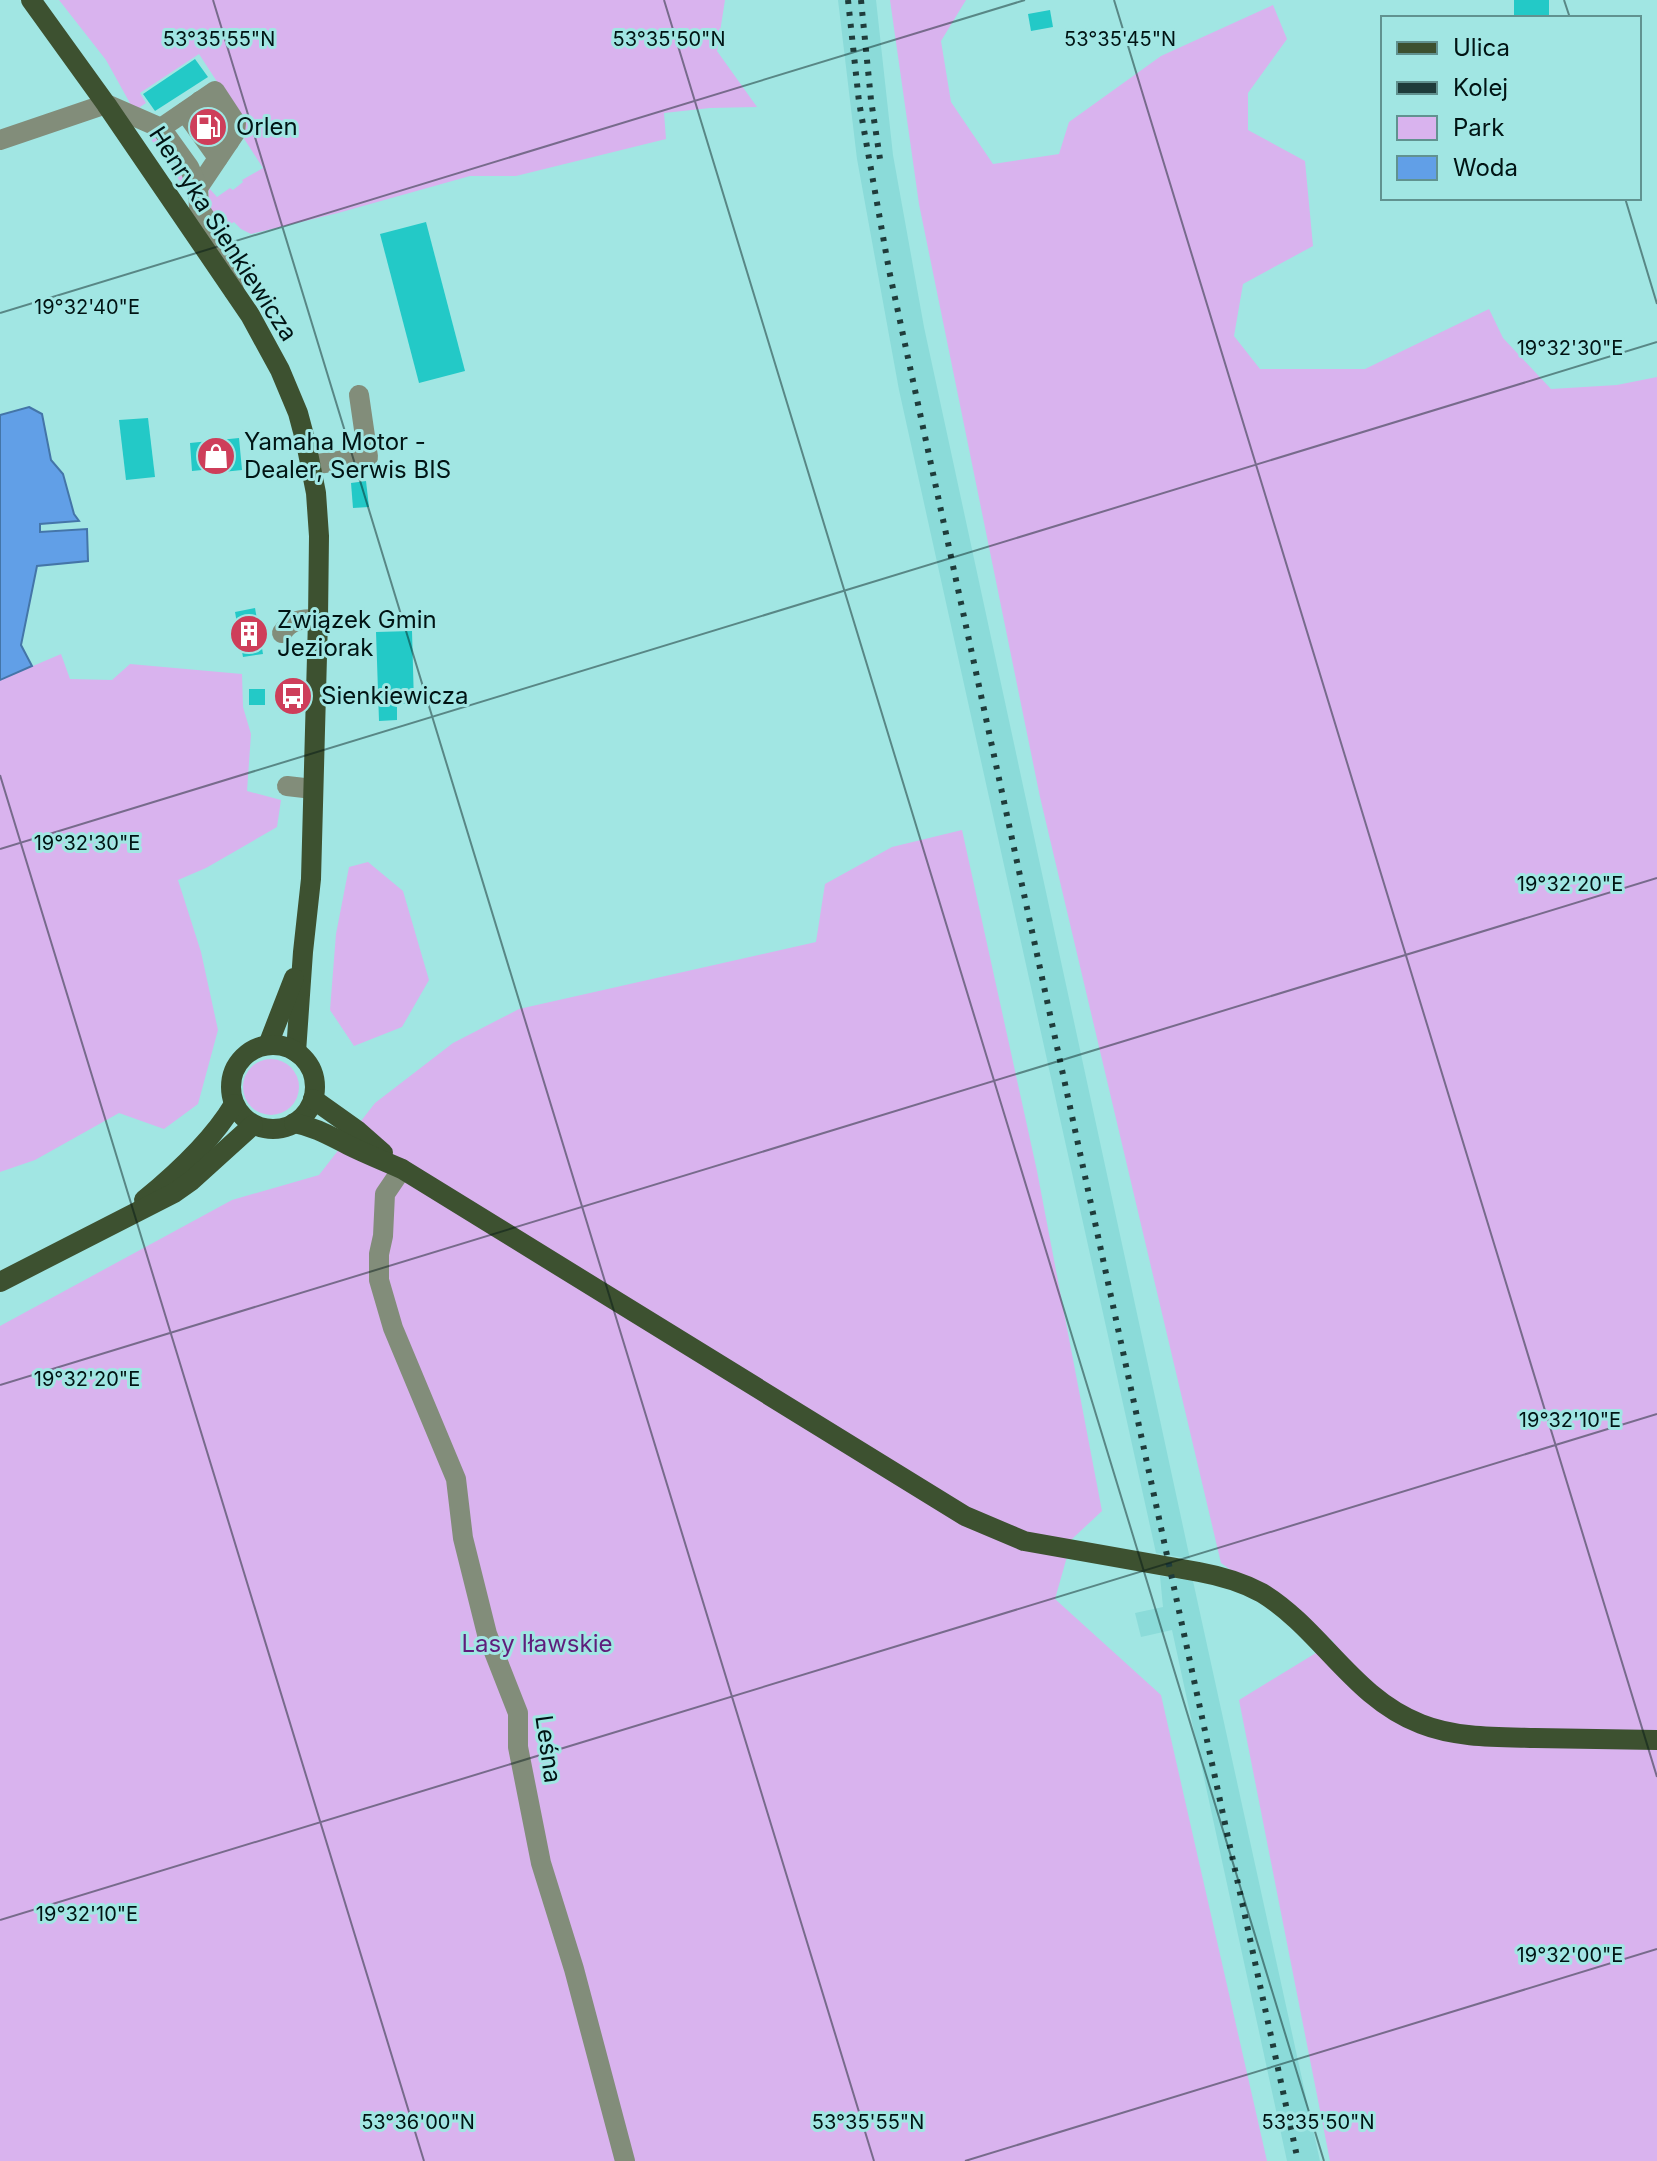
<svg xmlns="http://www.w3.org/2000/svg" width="1657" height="2161" font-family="Inter,sans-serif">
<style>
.built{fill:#8bdbd9}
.green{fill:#d9b3ee}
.water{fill:#619fe7;stroke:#4475a8;stroke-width:2}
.building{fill:#23c9c7}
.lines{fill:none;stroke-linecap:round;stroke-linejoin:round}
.minor{stroke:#828d7a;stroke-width:20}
.major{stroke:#3d5130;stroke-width:20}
.rail{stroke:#1f3c3b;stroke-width:6;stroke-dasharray:4 8;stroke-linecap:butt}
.ticks{fill:none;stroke:#001414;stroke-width:2;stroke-opacity:0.45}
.labels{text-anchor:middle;stroke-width:6;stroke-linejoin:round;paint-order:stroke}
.poi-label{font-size:24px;fill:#001414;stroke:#a1e6e3;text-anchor:start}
.street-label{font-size:24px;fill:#001414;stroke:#a1e6e3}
.park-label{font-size:24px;fill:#5f1d7b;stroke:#a1e6e3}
.ticks-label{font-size:20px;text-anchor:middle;fill:#001414;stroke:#a1e6e3;stroke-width:6;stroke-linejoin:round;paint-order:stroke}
</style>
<rect width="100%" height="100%" fill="#a1e6e3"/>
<g class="built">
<path d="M838 0H876L893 155 924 327 1190 1559 1156 1553 899 390 857 159Z"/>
<path d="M1160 1576 1193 1581 1320 2161H1287L1172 1630 1141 1637 1135 1613 1163 1607Z"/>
</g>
<g class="green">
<path d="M59 0H725L717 51 757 107 710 108 664 113 666 139 516 176H470L338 213 251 234 241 229 234 222 228 226 220 218 207 211 209 188 217 197 230 188 233 190 243 182 242 180 263 168 243 137 242 120 199 54 140 93 146 103 140 107 143 112 136 114 106 60Z"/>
<path d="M890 0H966L941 41 951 102 993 164 1059 154 1069 122 1161 56 1273 5 1287 39 1248 93V130L1305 161 1313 246 1243 284 1234 336 1260 369H1365L1489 309 1503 338 1551 389 1617 385 1657 377V2161H1330L1239 1700 1334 1642 1221 1563 1040 797 919 204Z"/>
<path d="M148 135C169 140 185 179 191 197Z"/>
<path d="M61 654 70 679 112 680 130 664 242 674 243 707 251 734 247 791 281 800 277 827 206 868 178 880 201 952 218 1030 198 1104 164 1129 119 1113 35 1160 0 1172V665L28 659 33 666Z"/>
<path d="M962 830 1037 1171 1102 1511 1072 1539 1055 1599 1161 1695 1267 2161H0V1326L232 1200 319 1175 375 1103 453 1043 519 1009 816 942 825 884 892 847Z"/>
<path d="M368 862 403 891 429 980 402 1027 354 1046 330 1010 336 934 349 867Z"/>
<circle cx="271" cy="1087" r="28"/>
</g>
<path class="water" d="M29 407 42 414 51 460 63 474 74 514 79 521 40 524V532L87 529 88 561 37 566 21 645 32 666 0 680V415Z"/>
<g class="building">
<rect x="1514" y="0" width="35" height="18"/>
<path d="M1050 10 1053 27 1031 31 1028 14Z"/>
<path d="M195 59 208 77 155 111 143 94Z"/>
<path d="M426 222 465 371 419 383 380 234Z"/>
<path d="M148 418 155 477 126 480 119 420Z"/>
<path d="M239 438 242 470 213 473 212 469 192 471 190 443Z"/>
<path d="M366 481 369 507 353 508 351 483Z"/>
<path d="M255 608 263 654 243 657 235 612Z"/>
<path d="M412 631 414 704H397V720L379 721 376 632Z"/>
<rect x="249" y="689" width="16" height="16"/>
</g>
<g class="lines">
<g class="minor">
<path d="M200 101 229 142"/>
<path d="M185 112 218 158"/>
<path d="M161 128 215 91 236 123 235 133 198 188"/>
<path d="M0 140 106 104 161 128 189 167 198 188 199 208 226 250 234 291"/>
<path d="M310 465 368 457 359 395"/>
<path d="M282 633C291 619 303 619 318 619"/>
<path d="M287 786 313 789"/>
<path d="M402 1169 385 1194 383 1236 379 1254V1280L393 1328 456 1479 463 1538 487 1634 518 1713V1747L541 1863 574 1969 625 2161"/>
</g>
<g class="major">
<path d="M31 0 106 104 250 315 280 370 298 413 306 443 316 493 319 536 318 619 311 879 303 952 296 1052"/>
<path d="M268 1045 294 978"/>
<circle cx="273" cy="1087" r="42"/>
<path d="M313 1099 358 1131 383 1153"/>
<path d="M294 1123C315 1127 330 1136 348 1145 366 1154 384 1161 402 1169L965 1516 1024 1541 1199 1572C1221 1576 1242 1582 1262 1593 1321 1629 1353 1698 1421 1724 1456 1738 1498 1737 1535 1738 1576 1739 1616 1739 1657 1740"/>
<path d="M144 1200C177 1173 212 1141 234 1104"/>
<path d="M0 1282 174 1193 191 1181 253 1125"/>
</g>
<g class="rail">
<path d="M848 0 859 102 889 270 1298 2161"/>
<path d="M861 0 871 100 880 159"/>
</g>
</g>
<path class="ticks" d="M213 0 874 2161M664 0 1324 2161M1114 0 1657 1777M1564 0 1570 18M1625 198 1657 304M0 313 1025 0M0 775 424 2161M0 849 1657 342M0 1385 1657 878M0 1920 1657 1414M965 2161 1657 1949"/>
<defs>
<g id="fuel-disc" transform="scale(2)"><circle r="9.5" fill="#ce3e5a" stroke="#a1e6e3"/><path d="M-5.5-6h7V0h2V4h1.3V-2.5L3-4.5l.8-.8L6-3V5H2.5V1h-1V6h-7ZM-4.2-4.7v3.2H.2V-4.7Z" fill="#fff"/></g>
<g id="shop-disc" transform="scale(2)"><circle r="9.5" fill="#ce3e5a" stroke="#a1e6e3"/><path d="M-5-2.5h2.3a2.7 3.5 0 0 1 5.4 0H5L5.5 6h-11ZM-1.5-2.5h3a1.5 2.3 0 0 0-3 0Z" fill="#fff"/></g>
<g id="building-disc" transform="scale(2)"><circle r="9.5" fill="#ce3e5a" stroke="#a1e6e3"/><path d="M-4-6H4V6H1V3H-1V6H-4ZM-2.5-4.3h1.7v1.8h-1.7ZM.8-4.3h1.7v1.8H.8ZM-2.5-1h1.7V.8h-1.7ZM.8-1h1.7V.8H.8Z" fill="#fff"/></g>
<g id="bus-disc" transform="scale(2)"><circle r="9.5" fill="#ce3e5a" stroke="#a1e6e3"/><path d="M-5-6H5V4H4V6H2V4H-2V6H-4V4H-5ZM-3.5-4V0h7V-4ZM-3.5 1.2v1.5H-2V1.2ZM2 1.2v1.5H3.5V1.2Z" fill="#fff"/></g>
</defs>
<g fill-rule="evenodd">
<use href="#fuel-disc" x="208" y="127"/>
<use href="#shop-disc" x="216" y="456"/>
<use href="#building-disc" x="249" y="634"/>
<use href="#bus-disc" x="293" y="696"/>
</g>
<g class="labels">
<g class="poi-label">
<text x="236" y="135">Orlen</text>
<text x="244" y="450">Yamaha Motor -<tspan x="244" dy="28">Dealer, Serwis BIS</tspan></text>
<text x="277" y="628">Związek Gmin<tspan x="277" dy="28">Jeziorak</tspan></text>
<text x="321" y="704">Sienkiewicza</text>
</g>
<g class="street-label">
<text transform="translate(223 234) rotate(57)" y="8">Henryka Sienkiewicza</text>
<text transform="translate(548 1749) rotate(82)" y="8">Leśna</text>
</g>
<g class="park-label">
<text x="537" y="1652">Lasy Iławskie</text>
</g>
</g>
<g class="ticks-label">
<text x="219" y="46">53°35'55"N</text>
<text x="669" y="46">53°35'50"N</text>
<text x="1120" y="46">53°35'45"N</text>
<text x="87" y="314">19°32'40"E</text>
<text x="1570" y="355">19°32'30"E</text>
<text x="87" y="850">19°32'30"E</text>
<text x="1570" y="891">19°32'20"E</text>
<text x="87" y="1386">19°32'20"E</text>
<text x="1570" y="1427">19°32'10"E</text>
<text x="87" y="1921">19°32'10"E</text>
<text x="1570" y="1962">19°32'00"E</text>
<text x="418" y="2129">53°36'00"N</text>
<text x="868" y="2129">53°35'55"N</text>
<text x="1318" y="2129">53°35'50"N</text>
</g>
<rect x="1381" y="16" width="260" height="184" fill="#a1e6e3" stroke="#619290" stroke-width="2"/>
<rect x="1397" y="42" width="40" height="12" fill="#3d5130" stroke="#619290" stroke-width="2"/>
<text x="1453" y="56" font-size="24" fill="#001414">Ulica</text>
<rect x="1397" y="82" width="40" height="12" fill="#1f3c3b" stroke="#619290" stroke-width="2"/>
<text x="1453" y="96" font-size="24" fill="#001414">Kolej</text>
<rect x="1397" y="116" width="40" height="24" fill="#d9b3ee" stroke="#619290" stroke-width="2"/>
<text x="1453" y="136" font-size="24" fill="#001414">Park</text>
<rect x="1397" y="156" width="40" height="24" fill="#619fe7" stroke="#619290" stroke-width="2"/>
<text x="1453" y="176" font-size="24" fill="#001414">Woda</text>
</svg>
